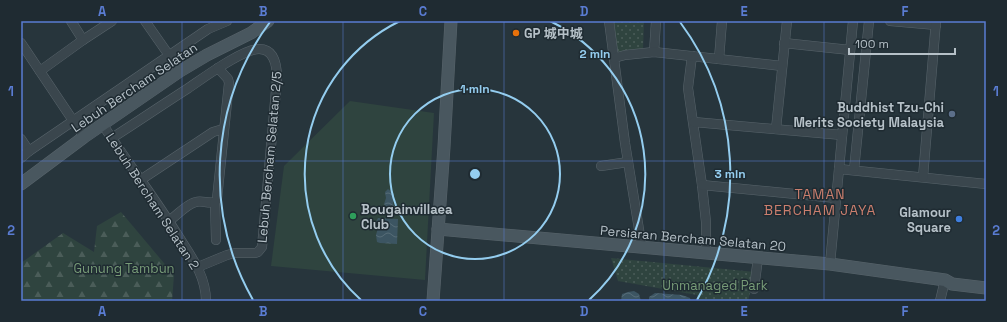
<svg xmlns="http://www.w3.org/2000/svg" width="1007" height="322" font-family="'Space Grotesk','Noto Sans SC',sans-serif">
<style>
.grass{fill:#2f443f}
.forest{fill:url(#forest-firs)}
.park{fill:url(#park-dots)}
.water{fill:url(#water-waves)}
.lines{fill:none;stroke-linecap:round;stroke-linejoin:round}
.street-casing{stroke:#58646b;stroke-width:10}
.secondary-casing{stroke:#58646b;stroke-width:13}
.street{stroke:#3a464d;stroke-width:9}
.secondary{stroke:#49575f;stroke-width:12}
.grid{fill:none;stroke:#5a7cd2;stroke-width:1;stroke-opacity:0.55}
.ring{fill:none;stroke:#94cdef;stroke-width:2}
.food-dot{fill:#e8710a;stroke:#1f2b32;stroke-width:1.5}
.service-dot{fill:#5c6f8a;stroke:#1f2b32;stroke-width:1.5}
.leisure-dot{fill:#2e9e5b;stroke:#1f2b32;stroke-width:1.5}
.shop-dot{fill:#3f7fe0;stroke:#1f2b32;stroke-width:1.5}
.labels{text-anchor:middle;stroke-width:3;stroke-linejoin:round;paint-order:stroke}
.poi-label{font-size:13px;font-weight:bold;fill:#b6c1c8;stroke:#1f2b32;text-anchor:start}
.street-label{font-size:13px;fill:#b6c1c8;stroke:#1f2b32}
.park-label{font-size:13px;fill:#779b77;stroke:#1f2b32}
.neighbourhood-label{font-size:14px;letter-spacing:1px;fill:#cb7f6e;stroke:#1f2b32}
.centre{fill:#94cdef;stroke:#1f2b32;stroke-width:2}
.ring-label{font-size:12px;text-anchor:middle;font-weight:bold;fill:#94cdef;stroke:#1f2b32;stroke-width:3;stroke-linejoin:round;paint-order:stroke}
.neatline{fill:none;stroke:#5a7cd2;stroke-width:1.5}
.grid-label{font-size:13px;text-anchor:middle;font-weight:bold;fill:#5a7cd2}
</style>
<defs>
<pattern id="forest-firs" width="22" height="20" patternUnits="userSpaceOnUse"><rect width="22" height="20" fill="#2f443f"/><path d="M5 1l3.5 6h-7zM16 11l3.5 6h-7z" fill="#4b5d59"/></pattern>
<pattern id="park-dots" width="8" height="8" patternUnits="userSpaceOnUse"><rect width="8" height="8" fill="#2f443f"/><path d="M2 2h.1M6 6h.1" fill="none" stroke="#4b5d59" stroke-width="1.8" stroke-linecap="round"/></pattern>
<pattern id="water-waves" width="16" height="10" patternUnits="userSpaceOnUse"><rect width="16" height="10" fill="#3c5562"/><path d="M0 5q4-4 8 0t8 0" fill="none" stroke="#566c77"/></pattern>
</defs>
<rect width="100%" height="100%" fill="#27353c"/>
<path class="grass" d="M350 101 434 113 425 280 271 266 284 166Z"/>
<path class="forest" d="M121 212 174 275 172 301H21V263L63 233 94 252 97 226Z"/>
<g class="park">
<path d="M613 21H644L643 50 617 56Z"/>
<path d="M611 258 755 272 748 301H697V295L618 281Z"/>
</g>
<g class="water">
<path d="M388 189 394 194 393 204 395 207 392 211H390L384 204 386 198 385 192Z"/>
<path d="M378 218 398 219 397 244 380 243 377 242 376 235 378 228 376 222Z"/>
<path d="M634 291 639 294 641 301H621L622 294 628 292Z"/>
<path d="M655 293 682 295 690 298 691 301H649V297Z"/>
</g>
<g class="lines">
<g class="street-casing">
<g id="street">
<path d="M71 21 83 40"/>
<path d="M145 21 180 71"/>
<path d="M609 21 625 143 642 248"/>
<path d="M890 21 936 25"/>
<path d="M21 43 84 137"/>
<path d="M784 43 850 50"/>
<path d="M654 52 656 21"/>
<path d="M692 56 688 88 702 185 706 222V253"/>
<path d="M614 58 625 55 654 52 782 66"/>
<path d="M719 59 722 21"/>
<path d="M40 71 83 40 112 21"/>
<path d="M694 122 842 135"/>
<path d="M103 125C127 162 154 197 177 234 190 255 206 275 206 301"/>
<path d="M776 129 787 21"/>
<path d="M112 138C137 122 162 105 187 89 202 79 242 49 259 49 275 49 277 67 277 79L262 247 258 252 255 253H235L227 255 198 267"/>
<path d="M21 139 29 151"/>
<path d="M21 158 29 151 208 29 227 21"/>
<path d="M601 166 628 162"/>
<path d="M839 169 986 184"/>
<path d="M854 170 869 21"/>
<path d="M923 177 936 21"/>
<path d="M142 179 213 132 223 129"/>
<path d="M702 185 836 198"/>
<path d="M169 221C176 216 188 203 196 202 202 200 208 204 215 202"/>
<path d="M216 240 215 202 217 199 229 83 228 79 218 68"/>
<path d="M830 264 853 21"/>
<path d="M754 289 758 258"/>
<path d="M940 301 945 280"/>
</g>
</g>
<g class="secondary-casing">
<g id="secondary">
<path d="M21 184 84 137 180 71 207 55 251 33 268 21"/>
<path d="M438 229 830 264 945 280 952 284 986 288"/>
<path d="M433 301 444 147 451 21"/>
</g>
</g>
<use href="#street" class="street"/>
<use href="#secondary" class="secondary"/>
</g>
<path class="grid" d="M182 21V301M343 21V301M504 21V301M664 21V301M824 21V301M21 161H986"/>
<g class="ring">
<circle cx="475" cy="174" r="85"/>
<path d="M361 300A170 170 0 0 1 400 21M550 21A170 170 0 0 1 589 300"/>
<path d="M253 300A255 255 0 0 1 270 22M680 22A255 255 0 0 1 697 300"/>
</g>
<circle class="food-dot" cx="516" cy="33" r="4"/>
<circle class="service-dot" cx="952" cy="114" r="4"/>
<circle class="leisure-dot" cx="353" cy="216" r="4"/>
<circle class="shop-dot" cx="959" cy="219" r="4"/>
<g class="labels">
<g class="poi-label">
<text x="524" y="38">GP 城中城</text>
<text x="944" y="112" text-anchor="end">Buddhist Tzu-Chi<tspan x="944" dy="15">Merits Society Malaysia</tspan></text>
<text x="361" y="214">Bougainvillaea<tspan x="361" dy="15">Club</tspan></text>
<text x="951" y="217" text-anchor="end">Glamour<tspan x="951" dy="15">Square</tspan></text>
</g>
<g class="street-label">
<text transform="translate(134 87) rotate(-34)" y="5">Lebuh Bercham Selatan</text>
<text transform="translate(269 157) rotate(-85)" y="5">Lebuh Bercham Selatan 2/5</text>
<text transform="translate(153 201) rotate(57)" y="5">Lebuh Bercham Selatan 2</text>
<text transform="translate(693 238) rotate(5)" y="5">Persiaran Bercham Selatan 20</text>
</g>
<g class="park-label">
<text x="124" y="273">Gunung Tambun</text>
<text x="715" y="290">Unmanaged Park</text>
</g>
<g class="neighbourhood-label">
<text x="820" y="199">TAMAN<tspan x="820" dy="16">BERCHAM JAYA</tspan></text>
</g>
</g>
<circle cx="475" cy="174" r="6" class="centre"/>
<g class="ring-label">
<text x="595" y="58">2 min</text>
<text x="475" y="93">1 min</text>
<text x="730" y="178">3 min</text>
</g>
<rect width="1007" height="322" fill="none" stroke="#1f2b32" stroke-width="44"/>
<path d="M849 48v6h106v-6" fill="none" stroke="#b6c1c8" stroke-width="2"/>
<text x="855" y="48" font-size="12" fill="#b6c1c8" stroke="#1f2b32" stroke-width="3" paint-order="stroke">100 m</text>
<rect x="22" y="22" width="963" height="278" class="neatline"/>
<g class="grid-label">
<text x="102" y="16">A</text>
<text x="263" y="16">B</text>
<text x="423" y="16">C</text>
<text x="584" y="16">D</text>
<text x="744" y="16">E</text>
<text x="905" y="16">F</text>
<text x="11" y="96">1</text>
<text x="996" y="96">1</text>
<text x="11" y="235">2</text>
<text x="996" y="235">2</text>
<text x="102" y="316">A</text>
<text x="263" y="316">B</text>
<text x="423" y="316">C</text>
<text x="584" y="316">D</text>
<text x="744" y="316">E</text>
<text x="905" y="316">F</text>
</g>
</svg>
